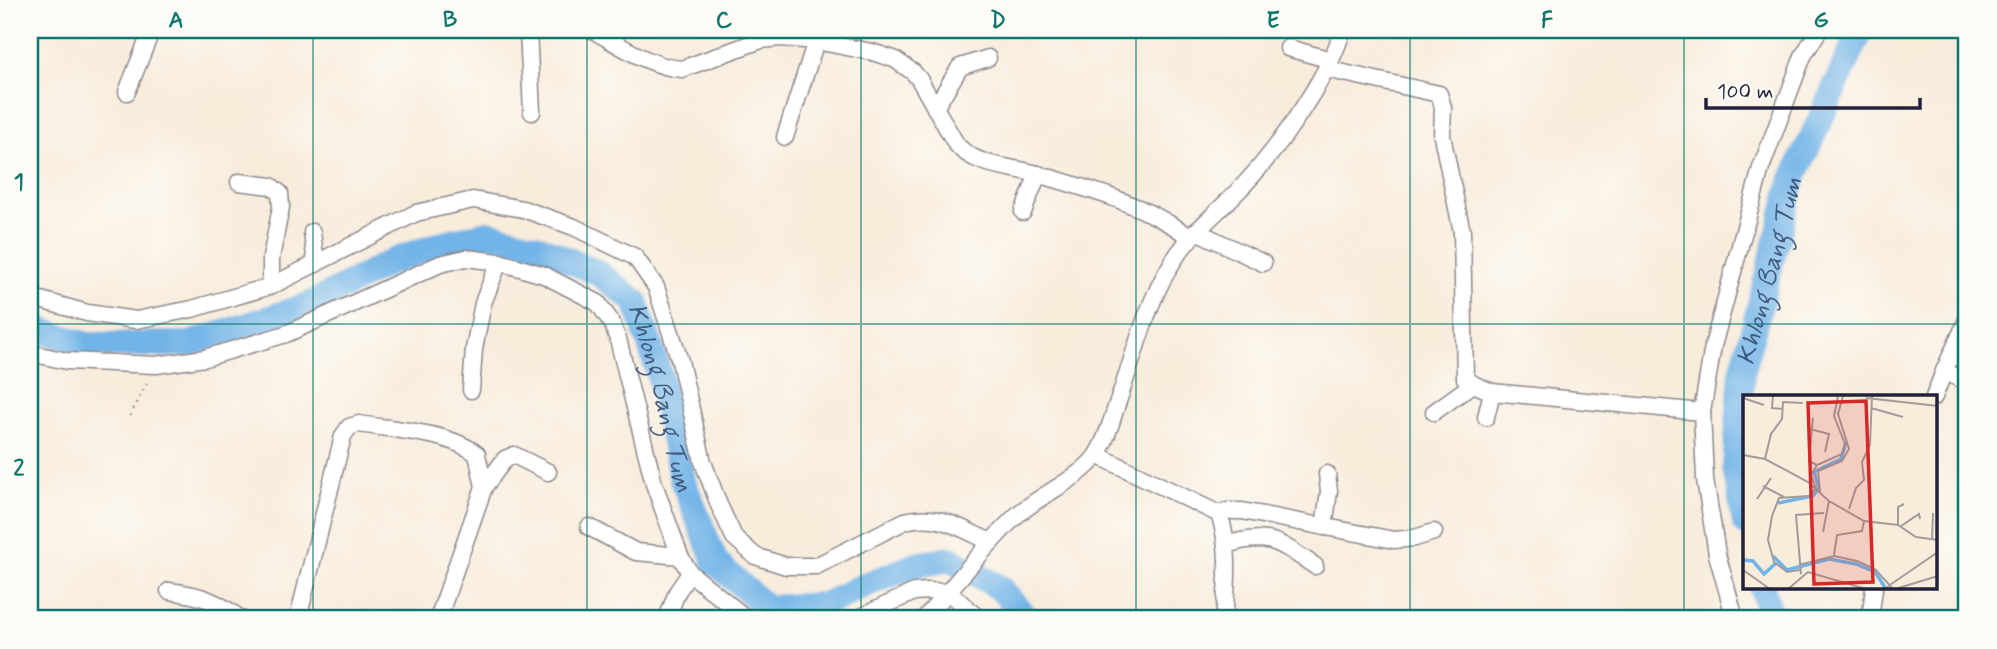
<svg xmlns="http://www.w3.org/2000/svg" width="1997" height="649" font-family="Mynerve,sans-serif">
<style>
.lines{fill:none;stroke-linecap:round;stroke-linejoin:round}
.river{stroke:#72b4e7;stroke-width:26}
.minor-casing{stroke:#8d878b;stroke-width:19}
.path{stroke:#8d878b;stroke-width:2.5;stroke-dasharray:2 5;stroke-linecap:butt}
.minor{stroke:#fff;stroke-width:16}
.grid{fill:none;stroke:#0f766e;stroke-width:2;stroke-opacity:0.55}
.labels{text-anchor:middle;stroke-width:5;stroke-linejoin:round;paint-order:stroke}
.water-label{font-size:26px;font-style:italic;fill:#425c80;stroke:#fdfcf7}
.inset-river{fill:none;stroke:#72b4e7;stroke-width:3.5}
.inset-road{fill:none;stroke:#a29b9b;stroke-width:2}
.view{fill:#d62828;fill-opacity:0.15;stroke:#d62828;stroke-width:3.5}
.inset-edge{fill:none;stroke:#22223b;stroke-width:3.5}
.neatline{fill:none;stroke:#0f766e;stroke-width:2.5}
.grid-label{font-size:23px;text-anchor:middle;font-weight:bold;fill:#0f766e}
</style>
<rect width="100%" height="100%" fill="#fdfcf7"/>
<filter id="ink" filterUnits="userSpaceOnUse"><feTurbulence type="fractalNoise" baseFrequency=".0143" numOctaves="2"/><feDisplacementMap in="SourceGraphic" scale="14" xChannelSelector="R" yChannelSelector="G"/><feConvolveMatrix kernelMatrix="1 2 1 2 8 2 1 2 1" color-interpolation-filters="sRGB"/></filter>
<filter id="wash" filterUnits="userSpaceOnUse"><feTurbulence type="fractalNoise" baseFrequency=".00686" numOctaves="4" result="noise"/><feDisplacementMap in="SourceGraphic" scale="28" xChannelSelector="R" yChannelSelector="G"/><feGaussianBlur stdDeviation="1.57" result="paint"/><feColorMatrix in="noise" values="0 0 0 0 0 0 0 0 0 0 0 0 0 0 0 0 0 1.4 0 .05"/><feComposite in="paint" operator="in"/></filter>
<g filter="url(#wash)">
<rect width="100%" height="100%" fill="#f8ecdb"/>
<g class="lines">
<g class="river">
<path id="s1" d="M30 327 87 345 189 344 309 305 391 262 440 244 488 233 539 247 598 273 636 302 659 373 682 479 716 563 767 608 824 605 865 585 916 565 950 559 1000 588 1027 619"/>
<path id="s2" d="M1745 523 1735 468 1742 372 1793 179 1861 30"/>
<path d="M1762 588 1772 619"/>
</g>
</g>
</g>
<g filter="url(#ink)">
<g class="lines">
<g class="minor-casing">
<g id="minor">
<path d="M528 30 532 112"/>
<path d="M592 30C620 45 650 67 682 69L761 40 781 38 816 41 872 52 894 59 913 72 919 79 956 144C976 168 1013 166 1041 175 1092 190 1146 205 1190 237"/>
<path d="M1288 48 1331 60"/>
<path d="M1326 69 1439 94 1443 107 1442 136 1462 232 1465 378 1473 384 1492 392 1702 412"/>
<path d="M127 92 150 34V30"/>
<path d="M935 108 960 67 988 58"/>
<path d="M785 137 816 41"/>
<path d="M239 182 271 186 280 193 281 207 271 258V286"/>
<path d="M1023 212 1038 174"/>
<path d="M1196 231 1263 263"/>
<path d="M312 232 316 264"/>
<path d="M30 297 87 313 136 320 192 309 271 286 416 213 473 200 523 209 574 227 635 257 656 287 680 361 703 462 719 505 734 537 755 556 786 566H816L905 521C939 512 961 529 991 542"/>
<path d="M30 353 67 361 156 365 205 358 286 334 440 264 466 258 499 262 544 275 598 303 612 323 618 339 654 484 680 556 690 573 747 619"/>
<path d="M1944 371 1967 382"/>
<path d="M471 390 474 349 483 303 499 262"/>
<path d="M1934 397 1944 371 1967 320"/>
<path d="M1434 412 1473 384"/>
<path d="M1486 417 1492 392"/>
<path d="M1097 455 1219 514 1227 511H1242L1394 540 1415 538 1434 532"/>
<path d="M1219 514C1231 547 1227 585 1224 619"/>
<path d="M589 527 636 552 680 556"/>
<path d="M1324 527 1329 491 1327 474"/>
<path d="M1226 545C1269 531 1280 543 1315 566"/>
<path d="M169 591C201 595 215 600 241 619"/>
<path d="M298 619 343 436 349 427 359 424C395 430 448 432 477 454L484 487"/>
<path d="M438 619 484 487 505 459 514 455 548 472"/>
<path d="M667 619 677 592 690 573"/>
<path d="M856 619 914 592 928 591 949 592 979 619"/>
<path d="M924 619C955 585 983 548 1016 516 1038 496 1081 478 1096 456 1106 441 1111 423 1116 407 1133 361 1144 310 1169 268 1185 239 1209 220 1232 197 1264 166 1290 130 1313 92 1324 73 1337 52 1342 30"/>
<path d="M1735 619 1717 554 1705 479 1702 412 1713 346 1761 168 1803 56 1819 30"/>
<path d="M1870 619 1874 588"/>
</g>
</g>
<path class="path" d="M130 416 148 381"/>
<use href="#minor" class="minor"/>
</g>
</g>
<path class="grid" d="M313 30V619M587 30V619M861 30V619M1136 30V619M1410 30V619M1684 30V619M30 324H1967"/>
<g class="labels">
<g class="water-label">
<text dy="9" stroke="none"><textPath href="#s2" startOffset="257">Khlong Bang Tum</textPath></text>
<text dy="9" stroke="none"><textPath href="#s1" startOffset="746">Khlong Bang Tum</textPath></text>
</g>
</g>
<g transform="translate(1743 395)">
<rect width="194" height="194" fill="#f8ecdb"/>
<path class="inset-river" d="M35 108 70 101 76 93 71 77 98 64 103 47M30 161 44 175 86 164 113 169 132 177 143 194M0 165 10 166 21 179 33 168"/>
<path class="inset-road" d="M30 1 29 13 39 14M0 3 21 10M123 3 195 11M128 13 160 22M70 23 66 66 74 70M67 34 86 39 82 57M0 60 22 64 65 87 86 106 121 126 155 130 173 142 195 145M22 64 28 39 39 24 40 7 60 8M20 91 41 102M77 97 75 76 99 66 106 54 95 19 100 1M14 104 28 83M106 114 113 93 121 85 119 67 127 50 129 1M155 130V112L161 109M158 131 176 119 177 124M80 137 86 106M189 145 190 118M91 160 94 140 119 136 121 126M56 170 91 161 114 166 132 174 150 194M0 175 27 194M57 175 44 177 31 167 25 145 29 121 36 103 66 101 73 93 68 80 74 70 99 59 102 49 91 21 95 1M58 179 53 120 81 118M45 194 65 177 123 194M141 194 195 157M152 194 195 181"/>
<path class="view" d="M123 6 130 187 71 189 65 8Z"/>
<rect width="194" height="194" class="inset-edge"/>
</g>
<rect width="1997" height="649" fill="none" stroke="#fdfcf7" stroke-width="77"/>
<path d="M1706 98v10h214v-10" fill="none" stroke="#22223b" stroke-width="3.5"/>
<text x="1717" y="98" font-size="21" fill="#22223b" stroke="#fdfcf7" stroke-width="5" paint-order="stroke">100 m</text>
<rect x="38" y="38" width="1920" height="572" class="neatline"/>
<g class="grid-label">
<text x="176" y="27">A</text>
<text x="450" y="27">B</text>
<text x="724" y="27">C</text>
<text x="998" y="27">D</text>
<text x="1273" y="27">E</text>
<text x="1547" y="27">F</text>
<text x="1821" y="27">G</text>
<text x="19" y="189">1</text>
<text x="19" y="475">2</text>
</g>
</svg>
